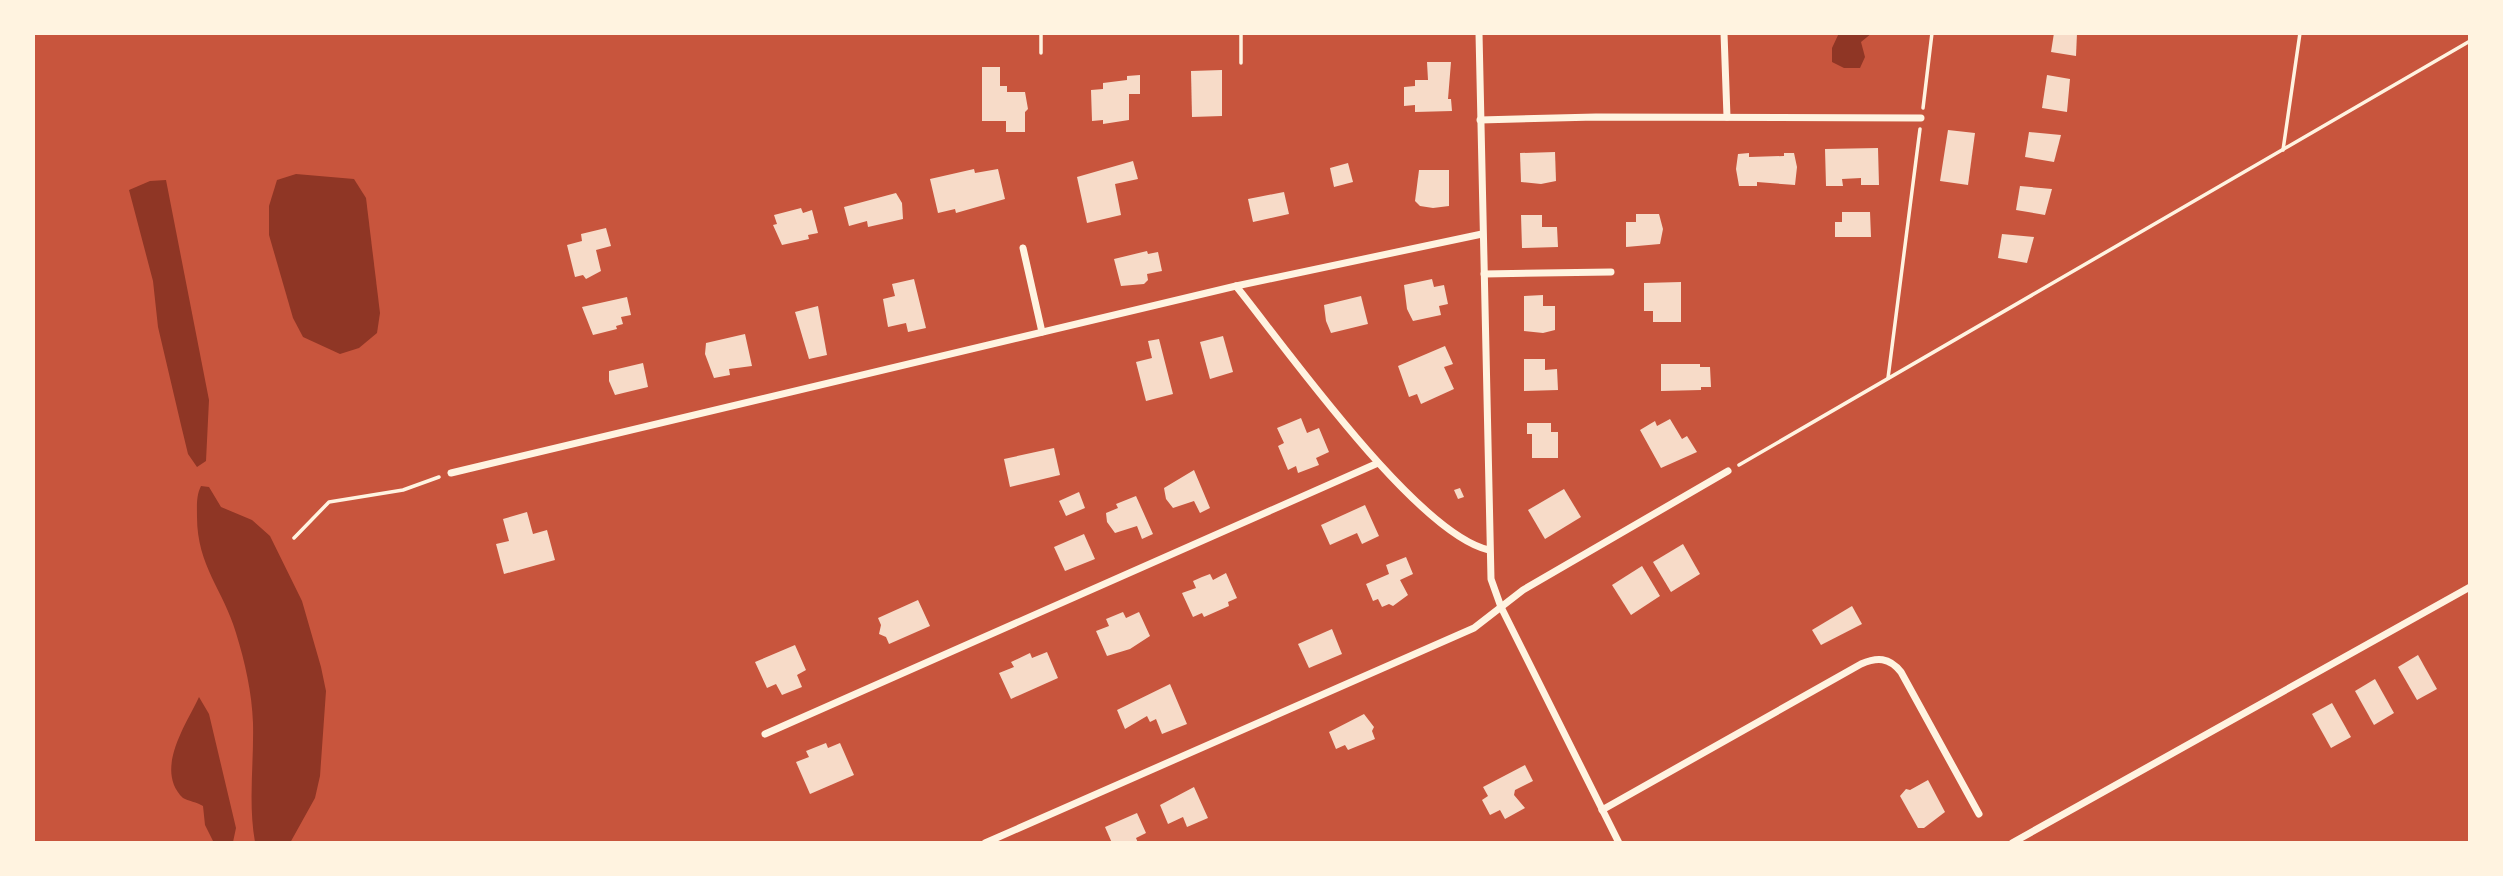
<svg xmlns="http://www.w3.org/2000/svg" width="2503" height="876" font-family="Montserrat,sans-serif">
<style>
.water{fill:#8f3625}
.building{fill:#f7dbc8}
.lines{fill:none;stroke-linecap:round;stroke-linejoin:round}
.path{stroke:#fff3e0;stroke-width:3.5}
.service{stroke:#fff3e0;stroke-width:3.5}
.minor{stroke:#fff3e0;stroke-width:7}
</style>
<rect width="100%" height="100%" fill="#c8553d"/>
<g class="water">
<path d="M1839 33H1872L1861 42 1865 57 1860 68H1844L1832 62V48Z"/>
<path d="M296 174 354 179 366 198 380 313 377 333 359 348 340 354 303 337 293 318 269 235V206L277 180Z"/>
<path d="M166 180 209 400 206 461 197 467 188 454 181 425 158 327 153 281 129 190 150 181Z"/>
<path d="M201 486 209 487 221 507 252 520 270 536 302 601 321 667 326 691 320 776 315 798 290 843 255 842C248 803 254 763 253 723 252 693 245 662 236 633 224 591 197 566 197 517 197 506 196 496 201 486Z"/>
<path d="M199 697 209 714 236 828 233 842 214 843 205 825 203 806C197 802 188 801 183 798 154 770 186 725 199 697Z"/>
</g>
<g class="building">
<path d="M2054 33H2077L2076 56 2051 52Z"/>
<path d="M1427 62H1451L1448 99H1451L1452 111 1415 112V105L1404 106V87L1415 86V80H1428Z"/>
<path d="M982 67H1000V86H1007V92H1025L1028 109 1025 112V132H1006V121H982Z"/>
<path d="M1222 70V116L1192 117 1191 71Z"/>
<path d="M1140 75V94H1129V120L1103 124V120L1092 121 1091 90 1103 89V83L1127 80V76Z"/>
<path d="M2047 75 2070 79 2067 112 2042 108Z"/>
<path d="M1948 130 1975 133 1968 185 1940 181Z"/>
<path d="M2029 132 2061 135 2054 162 2025 157Z"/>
<path d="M1878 148 1879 185H1861V178L1842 179 1843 186H1826L1825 149Z"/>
<path d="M1555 152 1556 181 1541 184 1521 182 1520 153Z"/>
<path d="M1749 153V157L1784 156V153H1794L1797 167 1795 185 1757 182V186H1739L1736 169 1738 154Z"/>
<path d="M1133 161 1138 179 1115 184 1121 215 1087 223 1077 177Z"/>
<path d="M1348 163 1353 182 1334 187 1330 168Z"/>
<path d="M974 169 975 173 998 169 1005 199 956 213 955 209 938 213 930 179Z"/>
<path d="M1419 170H1449V206L1433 208 1420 206 1415 201Z"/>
<path d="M2020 186 2052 189 2045 215 2016 210Z"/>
<path d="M1284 192 1289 214 1253 222 1248 199Z"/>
<path d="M896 193 902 203 903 219 868 227 867 221 849 226 844 207Z"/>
<path d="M801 208 803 213 812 210 818 233 808 235 809 239 782 245 773 225 777 224 774 215Z"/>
<path d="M1842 212H1870L1871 237H1835V222H1842Z"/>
<path d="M1636 214H1659L1663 229 1660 244 1626 247V222H1636Z"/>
<path d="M1521 215H1542V227H1557L1558 247 1522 248Z"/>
<path d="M606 228 611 246 596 250 601 271 586 279 583 275 575 277 567 245 582 241 581 234Z"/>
<path d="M2002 234 2034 237 2027 263 1998 258Z"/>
<path d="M1147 251 1148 254 1158 252 1162 271 1147 274 1148 280 1144 284 1121 286 1114 259Z"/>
<path d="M914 279 926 328 908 332 906 323 888 327 883 299 895 296 892 284Z"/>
<path d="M1432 279 1434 287 1444 285 1448 304 1439 306 1441 315 1413 321 1407 309 1404 285Z"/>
<path d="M1681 282V322H1653V311H1644V283Z"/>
<path d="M1543 295V306H1555V330L1543 333 1524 331V296Z"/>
<path d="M1361 296 1368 324 1331 333 1326 321 1324 305Z"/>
<path d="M627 297 631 315 621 317 623 324 616 326 617 329 593 335 582 307Z"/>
<path d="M818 306 827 355 809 359 795 312Z"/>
<path d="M745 334 752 366 729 369 730 375 714 378 705 354 706 343Z"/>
<path d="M1223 336 1233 372 1210 379 1200 342Z"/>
<path d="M1159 339 1173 394 1146 401 1136 362 1152 358 1148 341Z"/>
<path d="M1445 346 1453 364 1444 367 1454 389 1421 404 1417 394 1409 397 1398 366Z"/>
<path d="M1524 359H1545V370L1557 369 1558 390 1524 391Z"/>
<path d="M643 363 648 387 615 395 609 381V371Z"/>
<path d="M1661 364H1700V367H1710L1711 387H1701V390L1661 391Z"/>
<path d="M1301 418 1307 433 1319 428 1329 452 1316 458 1319 465 1298 473 1296 466 1288 470 1278 446 1284 443 1277 428Z"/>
<path d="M1670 419 1682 439 1687 436 1697 452 1661 468 1640 430 1655 421 1657 426Z"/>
<path d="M1527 423H1551V432H1558V458H1532V434H1527Z"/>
<path d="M1054 448 1060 475 1010 487 1004 459Z"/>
<path d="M1194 470 1210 508 1200 513 1194 501 1173 508 1166 499 1164 488Z"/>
<path d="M1460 488 1464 497 1458 499 1454 490Z"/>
<path d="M1564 489 1581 517 1545 539 1528 510Z"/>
<path d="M1079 492 1085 508 1066 516 1059 501Z"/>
<path d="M1136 496 1153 534 1142 539 1137 526 1115 533 1107 522 1106 513 1118 508 1116 504Z"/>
<path d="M1365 505 1379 536 1362 544 1357 533 1330 545 1321 525Z"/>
<path d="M527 512 533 534 547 530 555 560 504 574 496 544 509 541 503 519Z"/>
<path d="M1084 534 1095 559 1065 571 1054 547Z"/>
<path d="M1683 544 1700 574 1671 592 1653 562Z"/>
<path d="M1406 557 1413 574 1400 580 1408 595 1393 606 1389 604 1382 607 1378 599 1373 601 1366 584 1389 574 1386 565Z"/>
<path d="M1642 566 1660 596 1631 615 1612 585Z"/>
<path d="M1226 573 1237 598 1228 602 1229 606 1204 617 1202 613 1193 617 1182 593 1196 588 1193 581 1202 577 1210 574 1213 580Z"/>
<path d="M918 600 930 626 889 644 886 637 879 634 881 625 878 618Z"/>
<path d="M1852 606 1862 624 1821 645 1812 630Z"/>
<path d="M1123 612 1126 618 1139 612 1150 636 1130 649 1107 656 1096 631 1109 626 1106 619Z"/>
<path d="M1332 629 1342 654 1309 668 1298 644Z"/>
<path d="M795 645 806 670 797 675 802 687 782 695 776 684 767 688 755 662Z"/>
<path d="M1047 652 1058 678 1011 699 999 673 1014 667 1011 662 1030 653 1032 658Z"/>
<path d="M2418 655 2437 689 2417 700 2398 667Z"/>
<path d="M2375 679 2394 713 2374 725 2355 691Z"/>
<path d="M1170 684 1187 724 1162 734 1156 719 1150 722 1147 716 1125 729 1117 710Z"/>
<path d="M2332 703 2351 737 2331 748 2312 714Z"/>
<path d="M1364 714 1374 727 1372 731 1375 739 1348 750 1345 745 1336 749 1329 732Z"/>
<path d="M826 743 828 748 840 743 854 775 810 794 796 762 809 757 806 751Z"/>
<path d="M1525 765 1533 781 1515 790 1514 795 1525 808 1505 819 1500 810 1490 815 1482 800 1488 796 1483 787Z"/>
<path d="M1928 780 1945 812 1924 828H1918L1900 796 1906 789 1910 790Z"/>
<path d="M1194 787 1208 818 1187 827 1183 817 1168 824 1160 805Z"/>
<path d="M1137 813 1146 833 1136 838 1138 843H1112L1105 827Z"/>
</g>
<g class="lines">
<g class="path">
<path d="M1923 108 1932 33"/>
<path d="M2283 150 2300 33"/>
<path d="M1888 378 1920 129"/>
<path d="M1739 465 2470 41"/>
<path d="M294 538 329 502 403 490 439 477"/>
</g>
<g class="service">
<path d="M1041 33V53"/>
<path d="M1241 33V63"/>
</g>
<g class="minor">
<path d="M1479 33 1491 579 1501 607 1619 843"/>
<path d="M1724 33 1727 117"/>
<path d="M1480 120 1596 117 1921 118"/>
<path d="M1023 248 1042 332"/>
<path d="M1484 274 1611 272"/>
<path d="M1236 286C1286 348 1417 534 1489 550"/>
<path d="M451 473 1236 286 1482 234"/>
<path d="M765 734 1378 463"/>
<path d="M1602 810 1861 664C1877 657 1889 657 1901 672L1979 814"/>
<path d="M985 843 1474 628 1523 590 1728 471"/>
<path d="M2012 843 2470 587"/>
</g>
</g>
<rect width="2503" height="876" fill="none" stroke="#fff3e0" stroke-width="70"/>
</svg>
